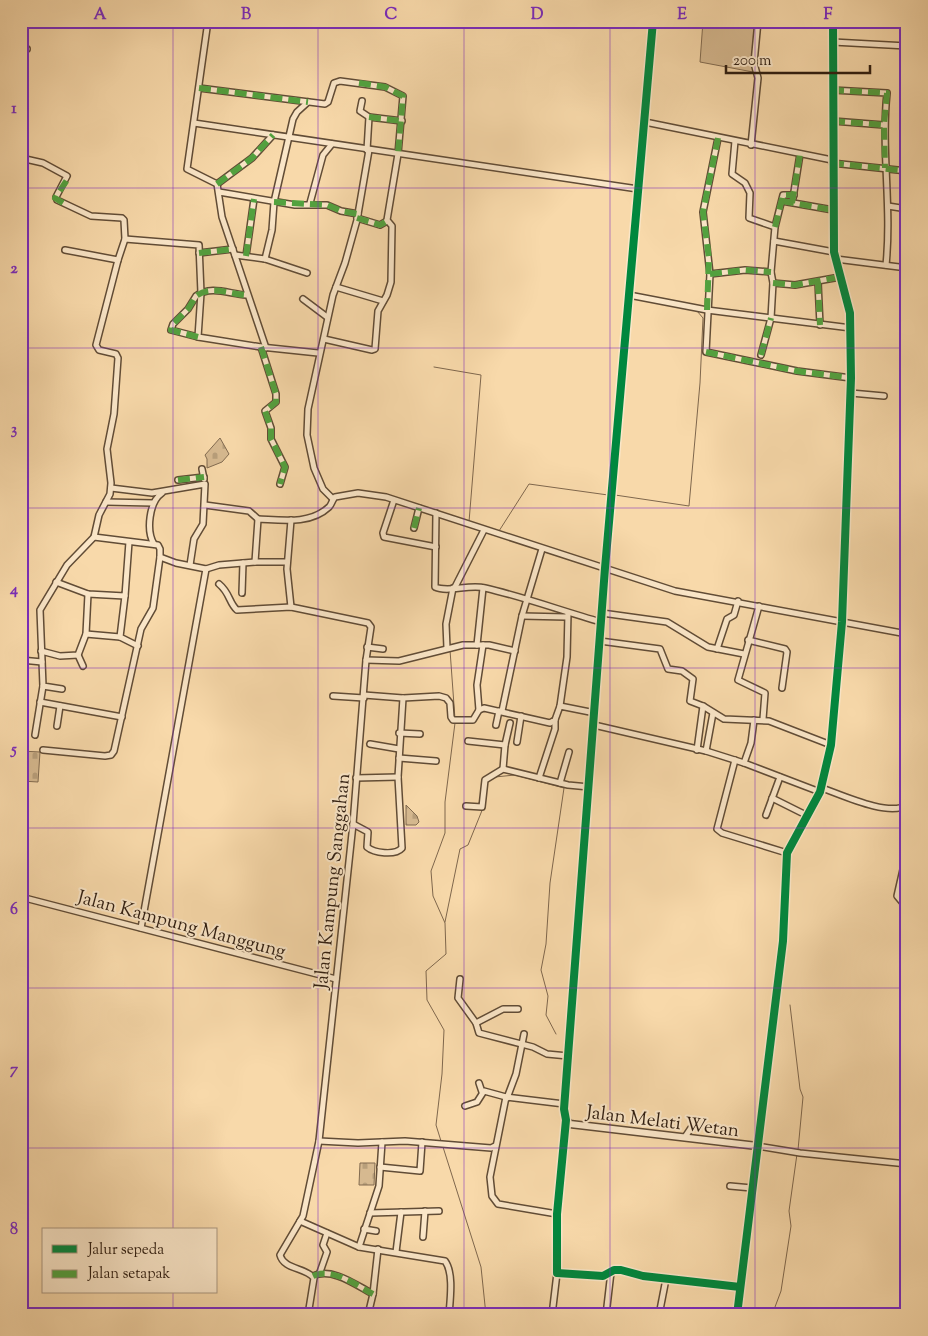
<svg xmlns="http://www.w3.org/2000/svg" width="928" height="1336" font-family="'Sorts Mill Goudy',serif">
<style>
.green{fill:#d6b990;stroke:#826b50}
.cemetery{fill:url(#cemetery-stones);stroke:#826b50}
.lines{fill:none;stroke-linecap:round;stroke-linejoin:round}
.stream{stroke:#7f674d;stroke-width:1}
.minor-casing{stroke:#614c36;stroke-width:8}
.tertiary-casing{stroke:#614c36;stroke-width:9}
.minor{stroke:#fae6c8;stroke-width:5}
.tertiary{stroke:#fae6c8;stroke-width:6}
.quiet{stroke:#52a23f;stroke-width:6;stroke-dasharray:12 6;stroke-linecap:butt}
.cycleway-casing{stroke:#fae6c8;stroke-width:11}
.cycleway{stroke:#00873e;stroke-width:8}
.grid{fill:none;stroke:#7b2cbf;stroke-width:1;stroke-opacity:0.55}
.labels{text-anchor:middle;stroke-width:4;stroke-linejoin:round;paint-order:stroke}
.street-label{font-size:19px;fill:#2f1d10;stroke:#fae6c8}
.neatline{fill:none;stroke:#7b2cbf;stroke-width:2}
.grid-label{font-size:16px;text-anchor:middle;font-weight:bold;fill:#7b2cbf}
</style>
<defs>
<pattern id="cemetery-stones" width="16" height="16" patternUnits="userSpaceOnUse" patternTransform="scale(1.25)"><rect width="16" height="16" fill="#d6b990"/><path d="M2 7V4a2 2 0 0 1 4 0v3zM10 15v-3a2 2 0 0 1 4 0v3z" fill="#b89f7b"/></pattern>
</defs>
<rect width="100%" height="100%" fill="#f8d9aa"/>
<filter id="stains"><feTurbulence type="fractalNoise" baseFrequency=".004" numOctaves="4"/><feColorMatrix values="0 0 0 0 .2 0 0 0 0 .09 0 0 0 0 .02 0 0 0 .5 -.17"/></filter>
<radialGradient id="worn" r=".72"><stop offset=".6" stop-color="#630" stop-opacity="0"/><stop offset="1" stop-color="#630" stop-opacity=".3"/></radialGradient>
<path class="green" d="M703 21H756L753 72 700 62Z"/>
<g class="cemetery">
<path d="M220 438 229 454 222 462 207 468V459L205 455Z"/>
<path d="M21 751 40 752 38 782 21 781Z"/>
<path d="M406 805 417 816 419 822 416 825H406Z"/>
<path d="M360 1163H375L374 1185H359Z"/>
</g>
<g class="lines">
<g class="stream">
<path d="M434 367 481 375 469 522"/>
<path d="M615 495 689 506 700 383 703 318 697 311"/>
<path d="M499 531 529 484 608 495"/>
<path d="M450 650 455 719"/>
<path d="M495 777 515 775 564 788 550 883 546 944 541 970 548 996 546 1015 556 1034"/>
<path d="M445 922 460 849 468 845 483 808"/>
<path d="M790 1005 800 1089 803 1097 798 1150"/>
<path d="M441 1141 436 1125 442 1074 444 1030 427 1000 426 971 446 954 445 923 433 896 431 871 445 833V802L455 723"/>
<path d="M443 1147 481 1267 486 1315"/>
<path d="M772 1315 781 1291 791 1226 789 1211 797 1154"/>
</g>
<g class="minor-casing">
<g id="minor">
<path d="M208 21 187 169 217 184 222 217 266 348"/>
<path d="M833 42 907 46"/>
<path d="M21 49H27"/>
<path d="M199 88 325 104 328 102 334 83 340 81 385 87 403 96 398 154 387 220 392 226 391 282 387 295 378 311 375 349 372 350 324 339"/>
<path d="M832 90 887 93C881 151 892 207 886 265"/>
<path d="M362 101 360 111 369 117 367 150"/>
<path d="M369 117 402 121"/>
<path d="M833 121 884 125"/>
<path d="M645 122 832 160"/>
<path d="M194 123 638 189"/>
<path d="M718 138 703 212 710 274 706 352 797 371 851 378"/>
<path d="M735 141 732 174 745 183 750 193 749 218 775 227"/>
<path d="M751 145 758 78 754 63 758 21"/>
<path d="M21 158 43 163 67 176 56 197 57 200 91 216 122 218 124 220 125 239 118 260 96 345 99 350 116 354 118 358 114 414 107 449 111 483 110 494 99 515 94 537 67 565 40 610 43 686 62 689"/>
<path d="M832 163 907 171"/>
<path d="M217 184 252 158 273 135"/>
<path d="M219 192 295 205H327L341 211 358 214"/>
<path d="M793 198 800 154"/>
<path d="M782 201 833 210"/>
<path d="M310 203 323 155 332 144"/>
<path d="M888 206 907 209"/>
<path d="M357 218 380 225 387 221"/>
<path d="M125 239 199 245 201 293 198 337 261 347 318 353"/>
<path d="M774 241 834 252"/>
<path d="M65 250 118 260"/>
<path d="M199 253 233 249"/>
<path d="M235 255 265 259 307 273"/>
<path d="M246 256 254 199"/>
<path d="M265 259 272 230 274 202 293 119 297 112 308 102"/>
<path d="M836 259 907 268"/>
<path d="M710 274 745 270 771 272"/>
<path d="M818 282 820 325"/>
<path d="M773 283 795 285 840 277"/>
<path d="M336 287 383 301"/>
<path d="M629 295 707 310 851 328"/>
<path d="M303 299 327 317"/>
<path d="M198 337 171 330 173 324 188 309 196 296C211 285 229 294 246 295"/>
<path d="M261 347 276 394V402L265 411 271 428V439L285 467 280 484"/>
<path d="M761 355 771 318 773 283 771 272 775 227 783 195H794"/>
<path d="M851 393 884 396"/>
<path d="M202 469 204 479"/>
<path d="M178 480 204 477"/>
<path d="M111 488 152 493 205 484 203 524 194 539 190 565"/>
<path d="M333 499 323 489 314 468 307 435 308 409 333 295 345 263 357 220 369 150"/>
<path d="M394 500 383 533 384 537 436 547"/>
<path d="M106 502 153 503"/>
<path d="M205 505 249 511 258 519"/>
<path d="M436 513 435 587C448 593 469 584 485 588 524 597 562 611 601 622"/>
<path d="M414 528 419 508"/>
<path d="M94 537 158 545 160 549V557L176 563 206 569 219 565 255 562H287"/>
<path d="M154 544C146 531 149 502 162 493"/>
<path d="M255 562 258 519C281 520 310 525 329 507 332 504 332 500 335 497L358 493 386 497 675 591 907 634"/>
<path d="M56 582 88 594 125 596 129 542"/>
<path d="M219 584C230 593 229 603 237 610L291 607 368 623 371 627 366 660 353 824 319 1141 303 1216 280 1255C284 1270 305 1267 314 1278L308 1315"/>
<path d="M455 587 484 530"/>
<path d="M242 593 243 563"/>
<path d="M125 596 120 637 138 646"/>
<path d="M759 606 738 680 765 693 763 719"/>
<path d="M291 607 287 569 291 520"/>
<path d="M602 613 667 622 708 647 744 654"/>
<path d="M522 616 566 617"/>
<path d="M86 634 120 637"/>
<path d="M748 640 785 649 787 652 782 688"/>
<path d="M600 641 660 649 668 669 682 671 693 679 690 701 703 706 724 719 769 721 831 745"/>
<path d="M477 645 483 588"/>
<path d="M367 647 383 649"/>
<path d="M447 648 446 624 453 588"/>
<path d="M717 649 727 619 734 615 738 601"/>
<path d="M41 651 60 656 78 655 86 634 88 594"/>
<path d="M78 655 83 666"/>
<path d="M21 660 42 662"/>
<path d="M366 660 399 661 463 645H489L515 651"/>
<path d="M364 695 403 698 439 696 446 698 450 703 451 717 453 720H473L479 710 484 708 550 723 555 720 560 706 595 713"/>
<path d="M333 696 364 698"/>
<path d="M40 702 122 717"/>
<path d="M560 706 567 657 568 613"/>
<path d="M479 710 477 685 483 645"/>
<path d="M502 711 522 616 542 549"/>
<path d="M496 725 499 711"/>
<path d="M594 725 706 751 744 763 820 792"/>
<path d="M57 726 60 706"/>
<path d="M399 733 420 734"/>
<path d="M35 735 43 686"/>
<path d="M468 741 505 745"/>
<path d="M517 742 521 716"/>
<path d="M370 744 399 749"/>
<path d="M43 750 105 756 111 755 114 751 141 629 153 608 160 557"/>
<path d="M697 750 703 706"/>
<path d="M706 751 713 713"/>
<path d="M399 758 436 761"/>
<path d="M735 760 717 829 722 833 787 853"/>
<path d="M744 763 751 743 754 720"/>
<path d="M503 769 505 745 510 723"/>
<path d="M356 778 398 777"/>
<path d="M539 778 555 729V720"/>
<path d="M560 783 569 752"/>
<path d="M822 788C842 795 889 817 907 805"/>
<path d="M772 798 806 815"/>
<path d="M466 806 482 807 485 780 503 769 568 785 589 787"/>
<path d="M766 815 780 777"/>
<path d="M353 824 368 832 367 847C374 853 395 856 402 848L398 777 403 698"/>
<path d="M907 852 897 896 907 908"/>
<path d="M21 897 336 979"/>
<path d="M141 928 206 569"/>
<path d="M460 979 458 998 476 1023 479 1033 533 1047 547 1054 568 1056"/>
<path d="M476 1023 503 1009H518"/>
<path d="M479 1083 482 1092"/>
<path d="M507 1098 516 1074 524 1034"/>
<path d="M465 1106 477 1102 484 1091 506 1097"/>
<path d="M566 1120 557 1214V1273L603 1276 614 1270H621L643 1276 740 1287"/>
<path d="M685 1137 691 1128"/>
<path d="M319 1141 358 1143 405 1141 491 1148 495 1146"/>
<path d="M757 1146 800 1153 907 1164"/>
<path d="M380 1167 420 1171 422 1142"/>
<path d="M730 1186 752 1188"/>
<path d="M370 1213 439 1211"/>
<path d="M557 1214 498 1204 492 1196 490 1177 506 1097 564 1104"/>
<path d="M300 1221 359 1247 445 1261C454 1273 450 1300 449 1315"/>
<path d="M364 1229 376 1231"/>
<path d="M423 1237 425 1211"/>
<path d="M359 1247 379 1186 382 1142"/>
<path d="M396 1252 401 1212"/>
<path d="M320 1272 327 1252 323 1245 327 1233"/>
<path d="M313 1276C332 1267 356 1285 373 1294"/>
<path d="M368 1315 373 1294 378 1249"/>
<path d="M552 1315 557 1273"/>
<path d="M606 1315 611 1272"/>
<path d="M659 1315 666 1279"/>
</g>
</g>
<g class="tertiary-casing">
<g id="tertiary">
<path d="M653 21 605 568 564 1109 566 1120 570 1124 757 1146"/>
<path d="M737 1315 783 941 787 853 820 792 831 745 842 622 851 378 850 313 834 252 833 21"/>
</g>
</g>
<use href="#minor" class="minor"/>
<use href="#tertiary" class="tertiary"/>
<g class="quiet">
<path d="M21 49H27"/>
<path d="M359 83 385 87 403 96 398 154"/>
<path d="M199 88 308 102"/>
<path d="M832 90 887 93 884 125 885 168"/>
<path d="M369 117 402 121"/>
<path d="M833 121 884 125"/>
<path d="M832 163 907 171"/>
<path d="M217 184 252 158 273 135"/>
<path d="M782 201 833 210"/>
<path d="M274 202 327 205 341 211 358 214"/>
<path d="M63 203 55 198 67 180"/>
<path d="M792 203 800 154"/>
<path d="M357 218 380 225 387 221"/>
<path d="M775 227 783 195H794"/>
<path d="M199 253 233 249"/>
<path d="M246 256 254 199"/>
<path d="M710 274 745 270 771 272"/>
<path d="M818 282 820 325"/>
<path d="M773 283 795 285 840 277"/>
<path d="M707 310 709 259 703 212 718 138"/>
<path d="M198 337 171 330 173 324 188 309 196 296C211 285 229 294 246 295"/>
<path d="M261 347 276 394V402L265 411 271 428V439L285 467 280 484"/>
<path d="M706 352 797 371 851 378"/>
<path d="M761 355 771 318"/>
<path d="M178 480 204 477"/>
<path d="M414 528 419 508"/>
<path d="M313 1276C332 1267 356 1285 373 1294"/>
</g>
<g class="cycleway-casing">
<g id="cycleway">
<path d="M653 21 605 568 568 1056 564 1109 566 1120 557 1214V1273L603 1276 614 1270H621L643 1276 740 1287"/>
<path d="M737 1315 783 941 787 853 820 792 831 745 842 622 851 378 850 313 834 252 833 21"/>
</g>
</g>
<use href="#cycleway" class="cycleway"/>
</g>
<path class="grid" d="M173 21V1230M318 21V1315M464 21V1315M610 21V1315M755 21V1315M21 188H907M21 348H907M21 508H907M21 668H907M21 828H907M21 988H907M21 1148H907M173 1292V1315"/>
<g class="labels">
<g class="street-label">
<text transform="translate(331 881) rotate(-84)" y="7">Jalan Kampung Sanggahan</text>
<text transform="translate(182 923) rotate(15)" y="7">Jalan Kampung Manggung</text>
<text transform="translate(663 1120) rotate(7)" y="7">Jalan Melati Wetan</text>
</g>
</g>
<rect width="928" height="1336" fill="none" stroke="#f8d9aa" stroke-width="55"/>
<rect x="42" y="1228" width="175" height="65" fill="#fae6c8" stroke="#a9967e"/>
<rect x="52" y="1245" width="25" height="8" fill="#00873e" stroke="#a9967e"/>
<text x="88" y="1254" font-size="15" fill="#2f1d10">Jalur sepeda</text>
<rect x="52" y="1270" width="25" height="8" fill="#52a23f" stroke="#a9967e"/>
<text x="88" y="1278" font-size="15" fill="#2f1d10">Jalan setapak</text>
<path d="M726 65v8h144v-8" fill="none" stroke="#2f1d10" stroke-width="2.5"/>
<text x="733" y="65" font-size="15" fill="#2f1d10" stroke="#fae6c8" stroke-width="4" paint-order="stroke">200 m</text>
<rect x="28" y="28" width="872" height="1280" class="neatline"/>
<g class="grid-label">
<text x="100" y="19">A</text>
<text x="246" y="19">B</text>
<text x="391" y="19">C</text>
<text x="537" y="19">D</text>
<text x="682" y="19">E</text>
<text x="828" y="19">F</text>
<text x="14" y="113">1</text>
<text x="14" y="273">2</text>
<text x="14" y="434">3</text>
<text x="14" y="594">4</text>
<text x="14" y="754">5</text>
<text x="14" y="914">6</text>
<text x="14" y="1074">7</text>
<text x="14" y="1234">8</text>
</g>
<rect width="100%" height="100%" filter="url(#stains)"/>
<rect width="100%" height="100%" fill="url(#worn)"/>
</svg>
